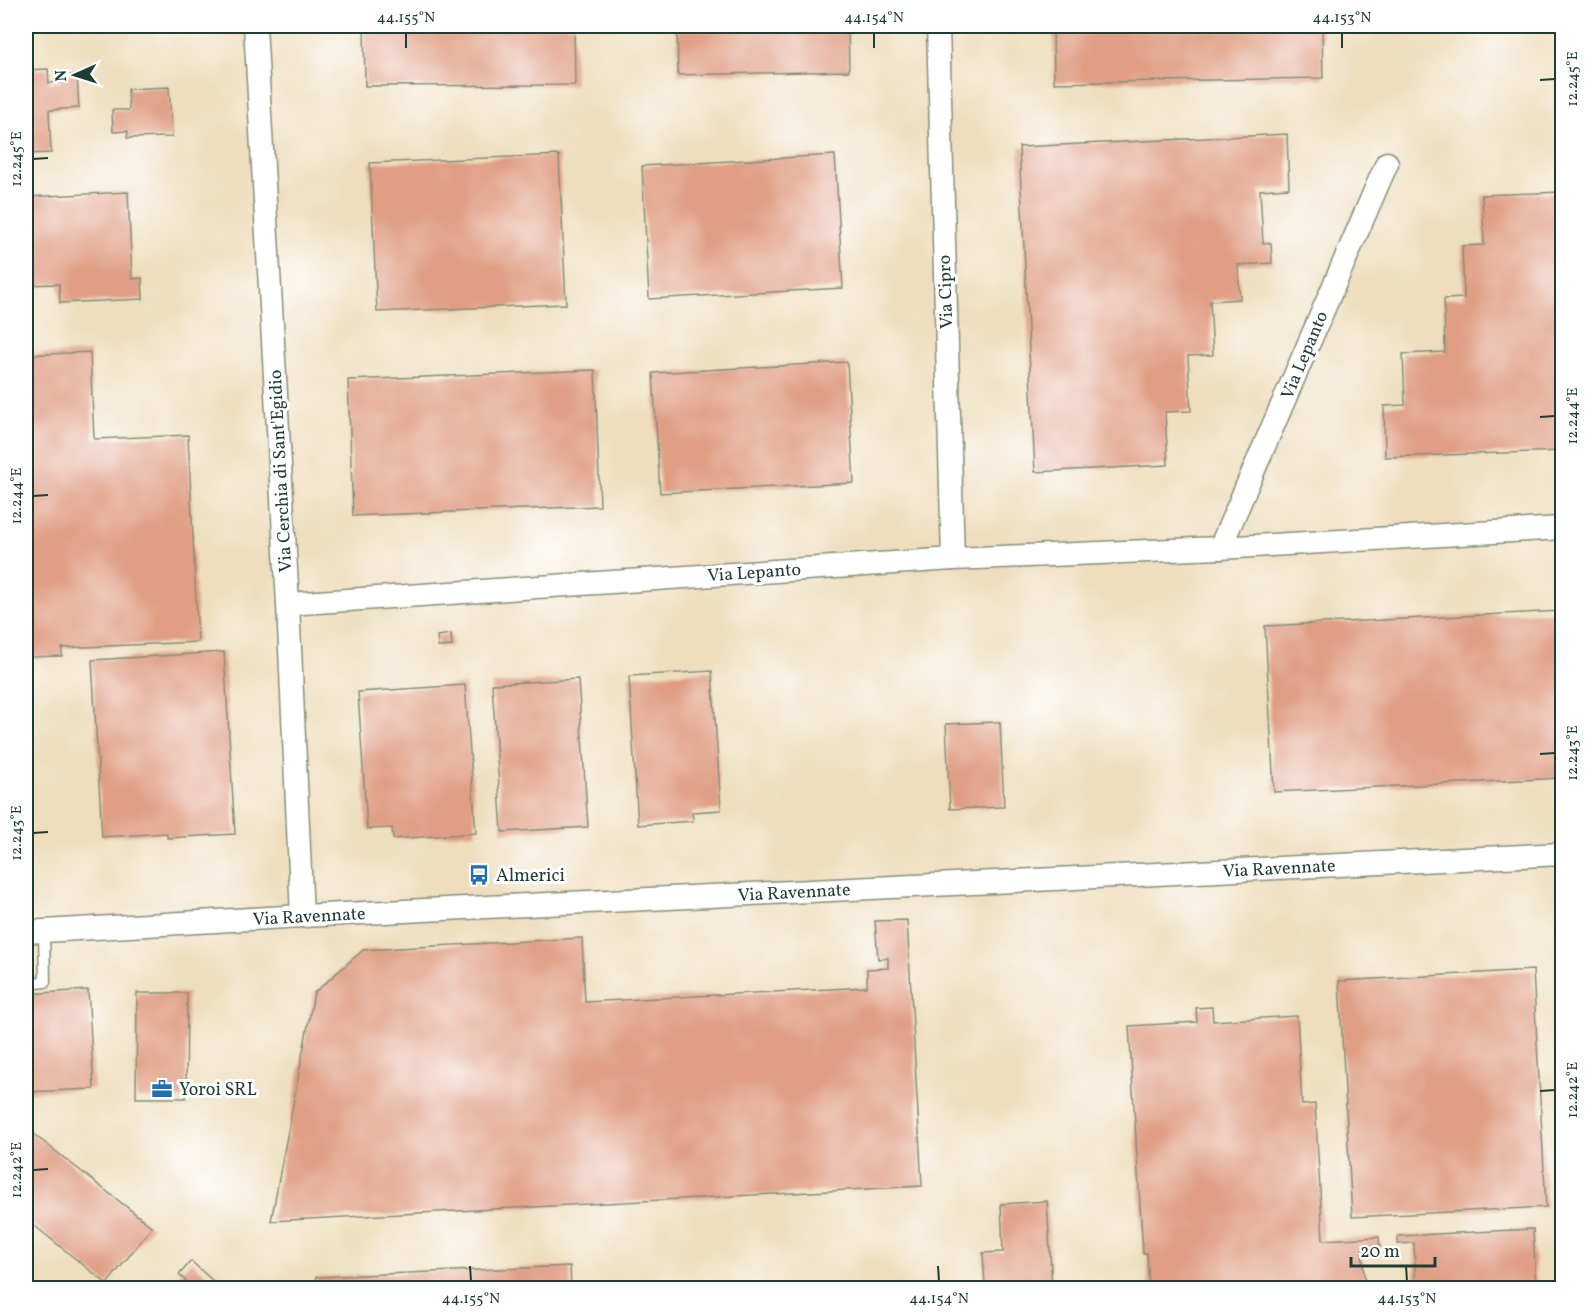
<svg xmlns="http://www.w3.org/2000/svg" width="1588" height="1314" font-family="Vollkorn,serif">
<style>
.building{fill:#e09f85}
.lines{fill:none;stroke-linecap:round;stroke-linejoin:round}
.service-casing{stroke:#868e79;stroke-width:13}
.minor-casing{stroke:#868e79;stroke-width:25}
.service{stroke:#fff;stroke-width:10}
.minor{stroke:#fff;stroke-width:22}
.ticks{fill:none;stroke:#1f3d34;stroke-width:2}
.labels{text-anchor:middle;stroke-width:6;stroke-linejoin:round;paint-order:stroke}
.street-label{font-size:18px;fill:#1f3d34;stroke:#fff}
.poi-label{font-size:18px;fill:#1f3d34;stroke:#fff;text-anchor:start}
.neatline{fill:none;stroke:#1f3d34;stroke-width:2}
.ticks-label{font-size:15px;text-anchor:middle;fill:#1f3d34}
</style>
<rect width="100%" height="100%" fill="#fff"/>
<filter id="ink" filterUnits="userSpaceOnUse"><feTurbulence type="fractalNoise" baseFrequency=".0167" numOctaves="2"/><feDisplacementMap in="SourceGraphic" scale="12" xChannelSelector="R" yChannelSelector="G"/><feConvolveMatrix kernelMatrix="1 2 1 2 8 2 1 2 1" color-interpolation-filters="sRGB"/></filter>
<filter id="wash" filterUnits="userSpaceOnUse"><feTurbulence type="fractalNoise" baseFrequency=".008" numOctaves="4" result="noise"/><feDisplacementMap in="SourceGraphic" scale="24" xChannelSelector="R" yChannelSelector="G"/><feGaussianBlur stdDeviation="1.35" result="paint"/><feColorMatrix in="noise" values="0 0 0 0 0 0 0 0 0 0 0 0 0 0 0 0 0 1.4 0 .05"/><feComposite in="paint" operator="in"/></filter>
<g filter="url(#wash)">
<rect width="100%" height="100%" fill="#eedebe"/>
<g id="blocks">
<g class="building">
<path d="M364 26H574L575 85 365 86Z"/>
<path d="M677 26H848L849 71 678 75Z"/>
<path d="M1053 26H1322L1323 78 1054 83Z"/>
<path d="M48 69 49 83 61 82V75H77L79 108 49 110 51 153 26 154V70Z"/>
<path d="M169 87 172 137 127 138 128 131 113 132 112 110H129L128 89Z"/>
<path d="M1287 134 1289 188 1260 190 1263 243H1271L1272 263 1238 265 1240 299 1210 301 1213 355 1188 356 1191 411 1165 412 1168 465 1035 472 1019 147Z"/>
<path d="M559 155 566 304 377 312 370 163Z"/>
<path d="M835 155 843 288 649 299 642 166Z"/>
<path d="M128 192 132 279 142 278 143 299 60 303 59 284 26 285V197Z"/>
<path d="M1562 192V451L1385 457 1384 406 1405 405 1403 354 1445 352 1444 299 1464 298 1462 246 1484 245 1482 195Z"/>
<path d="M90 352 94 439 188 435 198 642 62 648V656L26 657V480H31L26 355Z"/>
<path d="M847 362 854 483 660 493 653 373Z"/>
<path d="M595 370 600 506 353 516 348 380Z"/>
<path d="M1562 611V778L1274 792 1265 626Z"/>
<path d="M451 634 452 646 438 647 437 636Z"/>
<path d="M224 652 235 834 167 838V833L102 837 92 660Z"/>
<path d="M712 671 721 810 692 812 693 821 638 825 629 676Z"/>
<path d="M578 679 588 827 502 832 492 684Z"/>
<path d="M465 685 476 833 393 839 392 828 367 829 358 692Z"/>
<path d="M1000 722 1004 807 950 809 946 724Z"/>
<path d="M907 920 922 1186 271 1221 314 993 363 950 582 938 585 1002 867 987V969L888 968V958L878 959 875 921Z"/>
<path d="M1533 970 1546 1207 1352 1217 1339 981Z"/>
<path d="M88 990 94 1089 26 1092V994Z"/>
<path d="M137 993H187L186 1098H136Z"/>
<path d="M1212 1007 1213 1021 1297 1016 1302 1105 1315 1104 1323 1240 1379 1237 1380 1249 1362 1250 1365 1288H1149L1147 1253 1143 1254 1129 1026 1197 1022 1196 1008Z"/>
<path d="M26 1128 152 1227 107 1284 26 1219Z"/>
<path d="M1047 1201 1052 1288H985L983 1253 1003 1252 1001 1204Z"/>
<path d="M1533 1229 1536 1288H1416L1414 1243 1398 1244V1236Z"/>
<path d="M191 1261 214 1282 208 1288H194L179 1275Z"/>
<path d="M570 1266 571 1288H317L316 1277Z"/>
</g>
</g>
</g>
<g filter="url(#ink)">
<use href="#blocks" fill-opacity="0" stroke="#868e79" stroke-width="1.5"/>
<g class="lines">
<g class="service-casing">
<path id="service" d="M26 984 45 982 44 931"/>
</g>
<g class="minor-casing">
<g id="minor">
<path d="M255 26 288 604 302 916"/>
<path d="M938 26 953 559"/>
<path d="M1220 548 1387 163"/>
<path d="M288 604 953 559 1220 548 1562 528"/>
<path d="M26 932 302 916 1562 854"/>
</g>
</g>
<use href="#service" class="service"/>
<use href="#minor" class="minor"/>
</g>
</g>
<path class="ticks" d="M406 33V48M874 33V48M1342 33V48M1540 80 1555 79M33 159 48 158M1540 417 1555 416M33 496 48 495M1540 754 1555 753M33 833 48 832M1540 1091 1555 1090M33 1170 48 1169M470 1266 471 1281M938 1266 939 1281M1406 1266 1407 1281"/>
<defs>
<g id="bus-bare" transform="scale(1.62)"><path d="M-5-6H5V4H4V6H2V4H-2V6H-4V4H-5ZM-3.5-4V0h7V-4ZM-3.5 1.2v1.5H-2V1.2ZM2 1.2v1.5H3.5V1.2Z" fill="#1f6fb2" stroke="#fff" stroke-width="2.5" paint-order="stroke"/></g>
<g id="office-bare" transform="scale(1.62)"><path d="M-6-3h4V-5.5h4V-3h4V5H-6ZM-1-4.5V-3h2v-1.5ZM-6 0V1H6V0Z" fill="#1f6fb2" stroke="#fff" stroke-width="2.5" paint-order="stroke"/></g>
</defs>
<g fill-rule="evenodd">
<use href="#bus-bare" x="479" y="875"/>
<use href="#office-bare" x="162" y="1089"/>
</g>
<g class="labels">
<g class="street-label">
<text transform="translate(945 292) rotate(-92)" y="6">Via Cipro</text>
<text transform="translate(1304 355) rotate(-67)" y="6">Via Lepanto</text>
<text transform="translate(280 471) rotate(-93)" y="6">Via Cerchia di Sant'Egidio</text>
<text transform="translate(754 572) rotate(-4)" y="6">Via Lepanto</text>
<text transform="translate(1279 868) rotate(-3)" y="6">Via Ravennate</text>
<text transform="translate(794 892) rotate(-3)" y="6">Via Ravennate</text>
<text transform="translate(309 916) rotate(-3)" y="6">Via Ravennate</text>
</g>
<g class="poi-label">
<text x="496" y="881">Almerici</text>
<text x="179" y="1095">Yoroi SRL</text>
</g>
</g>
<rect width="1588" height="1314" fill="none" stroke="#fff" stroke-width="66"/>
<g transform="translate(75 75) rotate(267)" stroke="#ffffff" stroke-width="4.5" paint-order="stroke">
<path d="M0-4.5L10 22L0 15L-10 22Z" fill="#1f3d34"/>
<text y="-9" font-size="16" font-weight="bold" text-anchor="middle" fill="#1f3d34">N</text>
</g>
<path d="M1351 1257v9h84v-9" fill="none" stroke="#1f3d34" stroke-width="3"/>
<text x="1360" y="1257" font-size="18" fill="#1f3d34" stroke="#ffffff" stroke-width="4.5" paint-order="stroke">20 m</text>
<rect x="33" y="33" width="1522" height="1248" class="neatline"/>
<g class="ticks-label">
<text x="406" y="22">44.155°N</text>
<text x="874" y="22">44.154°N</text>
<text x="1342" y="22">44.153°N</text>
<text transform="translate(1572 79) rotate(-90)" y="5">12.245°E</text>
<text transform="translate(16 159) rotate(-90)" y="5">12.245°E</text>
<text transform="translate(1572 416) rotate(-90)" y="5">12.244°E</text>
<text transform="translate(16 496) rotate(-90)" y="5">12.244°E</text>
<text transform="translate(1572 753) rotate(-90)" y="5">12.243°E</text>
<text transform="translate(16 833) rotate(-90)" y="5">12.243°E</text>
<text transform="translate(1572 1090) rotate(-90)" y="5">12.242°E</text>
<text transform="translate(16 1170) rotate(-90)" y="5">12.242°E</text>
<text x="471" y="1303">44.155°N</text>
<text x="939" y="1303">44.154°N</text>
<text x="1407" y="1303">44.153°N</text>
</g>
</svg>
